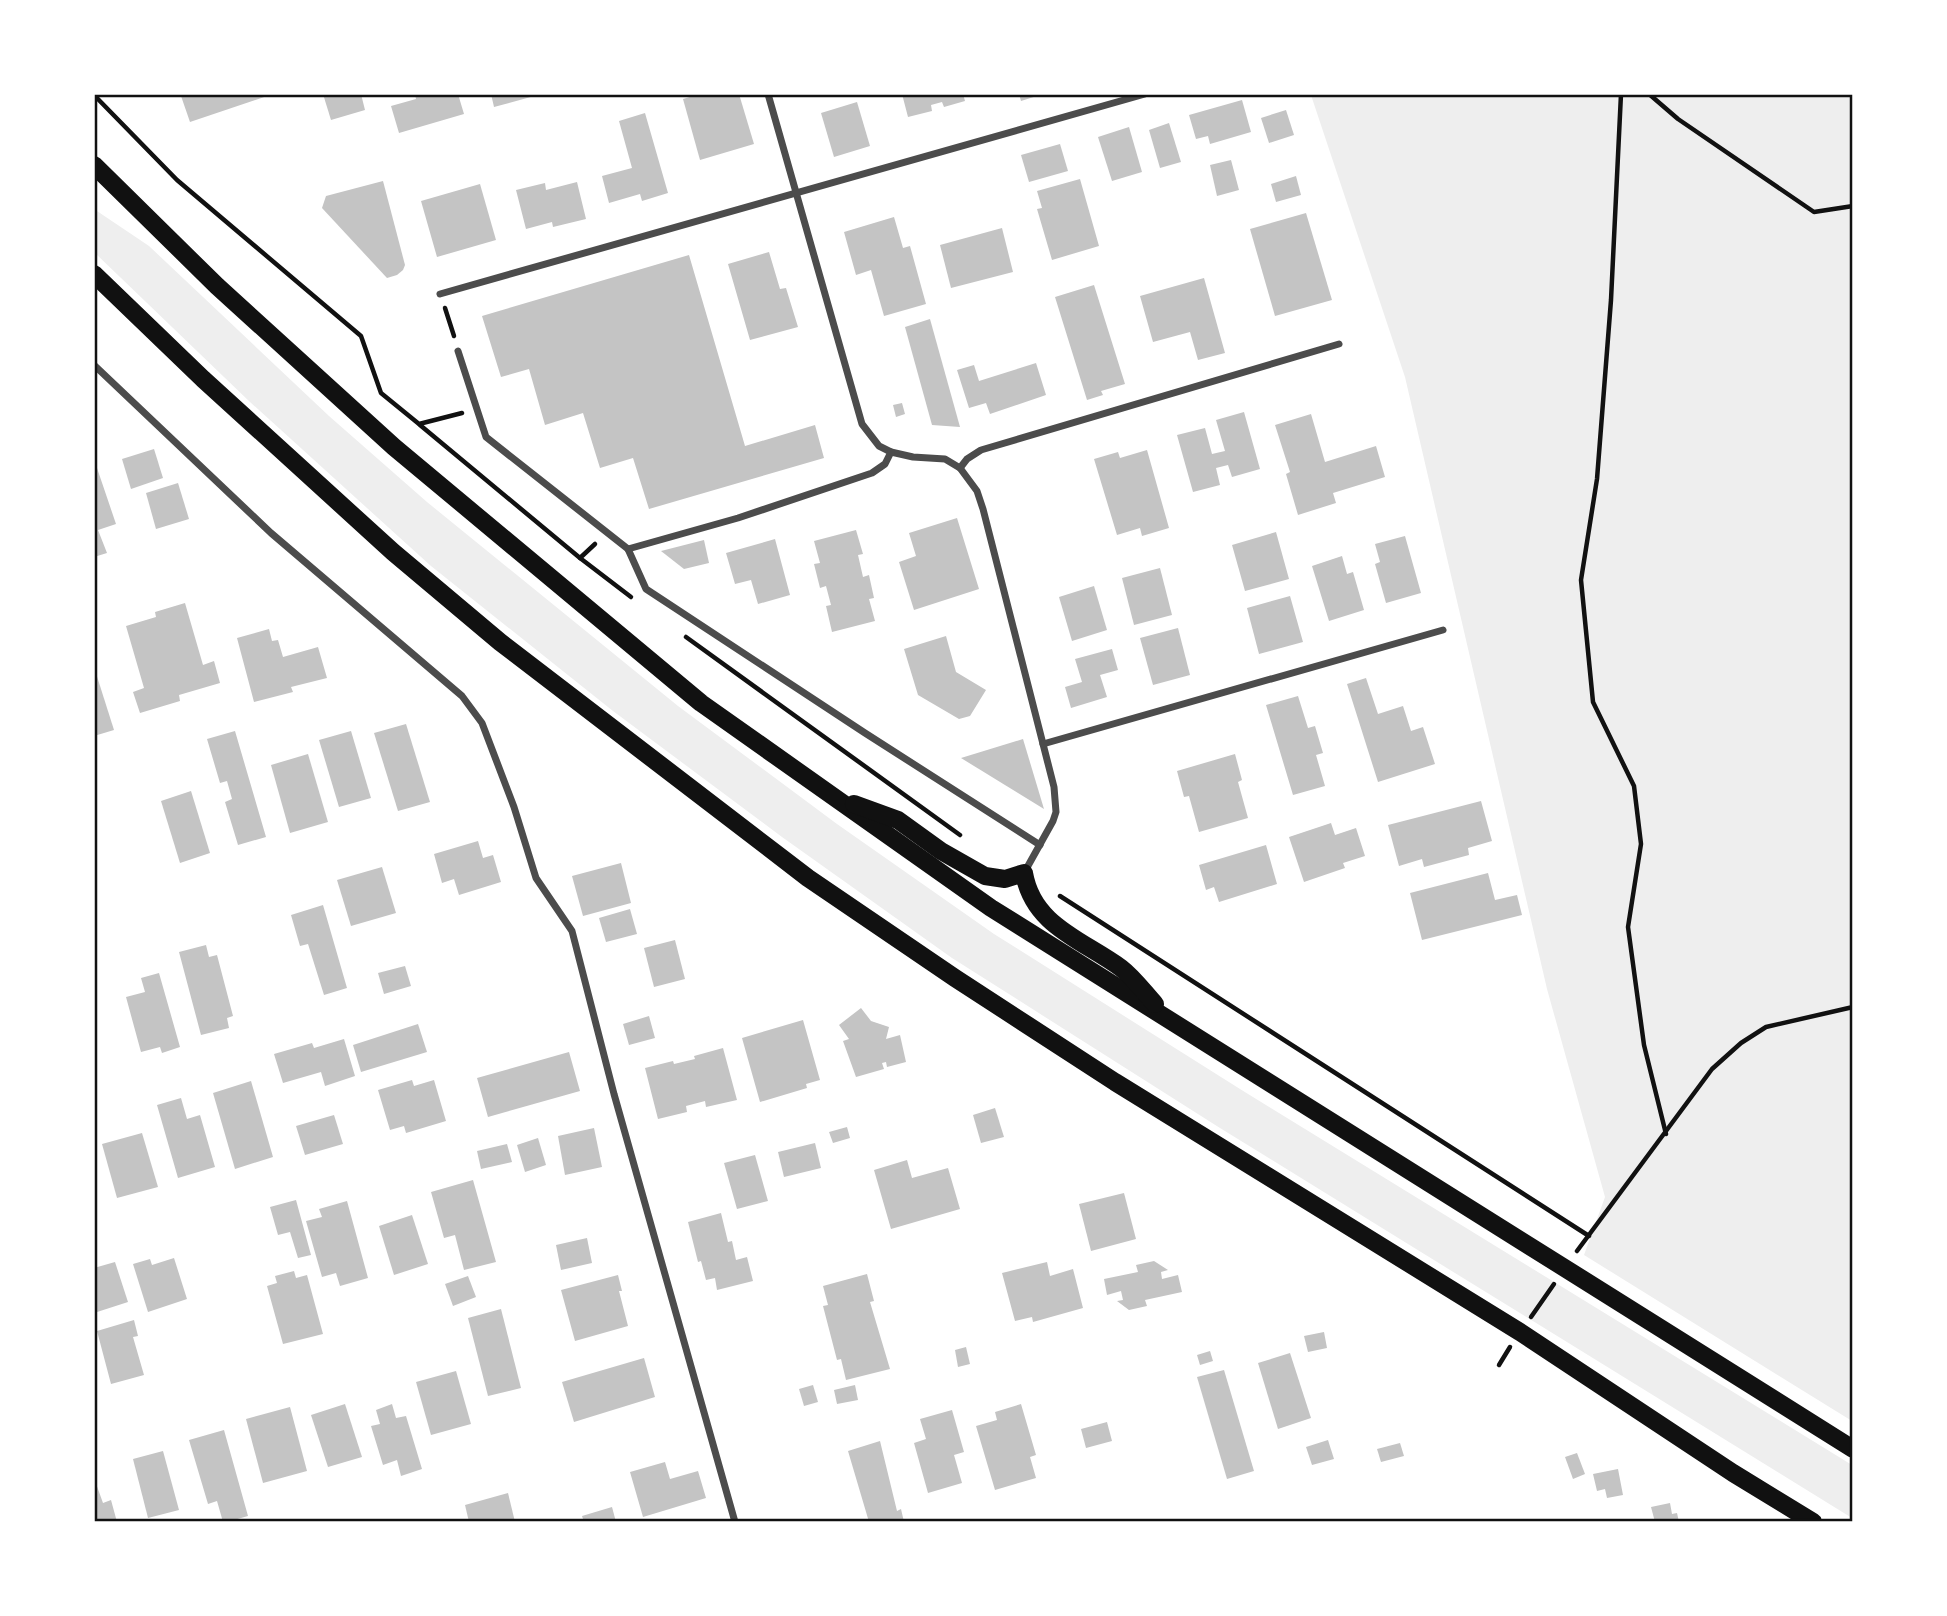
<svg xmlns="http://www.w3.org/2000/svg" width="1947" height="1616" font-family="Quicksand,sans-serif">
<style>
.green{fill:#eee}
.building{fill:#c4c4c4}
.lines{fill:none;stroke-linecap:round;stroke-linejoin:round}
.path{stroke:#111;stroke-width:4.5}
.minor{stroke:#4c4c4c;stroke-width:7}
.trunk{stroke:#111;stroke-width:18}
.neatline{fill:none;stroke:#111;stroke-width:2.5}
</style>
<rect width="100%" height="100%" fill="#fff"/>
<g class="green">
<path d="M1311 95H1852V1421L1584 1255 1605 1197 1547 989 1405 377Z"/>
<path d="M94 209 149 246 329 416 427 502 678 706 837 824 994 934 1240 1089 1852 1465V1518L1220 1128 952 958 782 837 613 711 431 566 250 402 95 253Z"/>
</g>
<g class="building">
<path d="M185 94H270V95L190 122 181 96Z"/>
<path d="M323 94H361L365 110 331 120Z"/>
<path d="M415 94H458L464 114 399 133 391 106 416 99Z"/>
<path d="M491 94H538V95L494 107Z"/>
<path d="M700 94H739L754 144 700 160 683 99Z"/>
<path d="M902 94H963L965 101 944 107 942 102 931 105 932 111 908 117Z"/>
<path d="M1019 94H1039L1040 95 1021 101Z"/>
<path d="M1242 100 1251 132 1210 144 1208 136 1196 139 1189 115Z"/>
<path d="M857 102 870 146 834 157 821 113Z"/>
<path d="M1286 110 1294 135 1269 143 1261 118Z"/>
<path d="M645 113 668 193 642 201 640 194 609 203 602 176 632 168 619 121Z"/>
<path d="M1169 123 1181 162 1160 168 1149 130Z"/>
<path d="M1129 127 1142 172 1112 181 1098 137Z"/>
<path d="M1060 144 1068 171 1029 182 1021 155Z"/>
<path d="M1231 160 1239 190 1217 196 1210 165Z"/>
<path d="M1296 176 1301 195 1276 202 1271 184Z"/>
<path d="M1080 179 1099 246 1052 260 1037 209 1042 208 1037 191Z"/>
<path d="M383 181 405 265 403 270 397 275 387 278 322 208 326 196Z"/>
<path d="M577 182 586 219 553 227 552 222 526 229 516 190 545 183 546 190Z"/>
<path d="M480 184 496 240 437 257 421 201Z"/>
<path d="M1306 213 1332 300 1275 316 1250 229Z"/>
<path d="M894 217 903 248 910 246 926 304 884 316 871 270 856 275 844 232Z"/>
<path d="M1002 228 1013 272 951 288 940 245Z"/>
<path d="M769 252 780 289 786 288 798 327 750 340 728 264Z"/>
<path d="M689 255 745 446 815 425 824 458 649 509 633 458 600 468 583 413 545 425 529 369 501 377 482 316Z"/>
<path d="M1204 278 1225 353 1198 360 1190 332 1153 342 1140 296Z"/>
<path d="M1094 285 1125 384 1101 391 1103 395 1087 400 1055 297Z"/>
<path d="M930 319 960 427 932 425 905 327Z"/>
<path d="M1036 363 1046 395 990 414 986 403 969 408 957 370 974 365 979 381Z"/>
<path d="M902 403 905 414 896 417 893 405Z"/>
<path d="M1244 412 1260 469 1232 477 1228 465 1216 468 1220 485 1193 492 1177 435 1205 428 1212 454 1225 451 1216 420Z"/>
<path d="M1311 414 1325 462 1376 446 1385 477 1333 493 1336 503 1298 515 1286 474 1290 472 1275 425Z"/>
<path d="M154 449 163 478 131 489 122 459Z"/>
<path d="M1147 450 1169 528 1142 536 1140 528 1117 535 1094 459 1118 452 1120 458Z"/>
<path d="M97 468 116 524 98 530 107 553 94 557V469Z"/>
<path d="M178 483 189 519 156 529 146 493Z"/>
<path d="M957 518 979 589 914 610 899 562 916 556 909 533Z"/>
<path d="M856 530 863 554 858 555 863 577 869 575 874 598 869 599 875 621 832 632 826 606 831 605 826 586 820 588 814 564 820 563 814 541Z"/>
<path d="M1276 532 1289 579 1245 591 1232 545Z"/>
<path d="M1405 536 1421 593 1386 603 1375 564 1380 562 1375 544Z"/>
<path d="M775 539 790 595 758 604 751 580 735 584 726 553Z"/>
<path d="M704 540 709 563 684 569 661 551Z"/>
<path d="M1342 556 1347 574 1353 572 1364 610 1329 621 1312 566Z"/>
<path d="M1160 568 1172 615 1134 625 1122 578Z"/>
<path d="M1094 586 1107 630 1072 641 1059 597Z"/>
<path d="M1290 596 1303 642 1259 654 1247 608Z"/>
<path d="M185 603 203 665 214 661 220 683 179 695 180 701 140 713 133 692 144 688 126 626 156 617 155 612Z"/>
<path d="M1178 628 1190 675 1153 685 1140 638Z"/>
<path d="M269 629 272 641 278 640 283 657 318 647 327 678 291 687 293 692 254 702 237 638Z"/>
<path d="M946 636 956 672 986 690 970 716 959 719 918 695 904 649Z"/>
<path d="M1112 649 1118 670 1100 675 1107 697 1071 708 1065 687 1082 682 1075 659Z"/>
<path d="M94 667 114 730 94 736Z"/>
<path d="M1366 678 1378 714 1403 706 1411 731 1423 727 1435 764 1378 782 1347 684Z"/>
<path d="M1298 696 1308 728 1315 726 1323 753 1316 755 1325 786 1293 795 1266 705Z"/>
<path d="M406 724 430 802 398 811 374 733Z"/>
<path d="M235 731 266 837 238 845 225 802 232 799 227 781 220 783 207 739Z"/>
<path d="M351 731 371 798 339 807 319 740Z"/>
<path d="M1023 739 1044 809 961 758Z"/>
<path d="M308 754 328 822 290 833 271 765Z"/>
<path d="M1235 754 1242 780 1238 782 1248 818 1199 832 1189 796 1184 797 1177 771Z"/>
<path d="M191 791 210 853 180 863 161 801Z"/>
<path d="M1481 801 1492 841 1468 848 1469 855 1424 867 1422 859 1399 866 1388 825Z"/>
<path d="M1331 823 1335 835 1356 828 1365 856 1343 863 1345 868 1304 882 1289 837Z"/>
<path d="M478 841 483 858 493 855 501 882 459 895 454 879 442 883 434 854Z"/>
<path d="M1266 845 1277 884 1219 902 1214 887 1206 890 1199 865Z"/>
<path d="M621 863 631 903 583 916 572 876Z"/>
<path d="M382 867 396 913 351 926 337 880Z"/>
<path d="M1488 873 1495 900 1517 895 1522 915 1422 940 1410 893Z"/>
<path d="M323 905 347 988 324 995 308 944 300 946 291 915Z"/>
<path d="M630 909 637 934 606 942 599 918Z"/>
<path d="M675 940 685 979 654 987 644 948Z"/>
<path d="M206 945 209 957 217 955 233 1016 227 1018 229 1028 201 1035 179 952Z"/>
<path d="M405 966 411 986 384 994 378 973Z"/>
<path d="M159 973 180 1047 162 1053 160 1047 141 1052 126 997 145 992 141 978Z"/>
<path d="M861 1008 871 1021 889 1027 886 1039 900 1035 906 1062 887 1067 886 1062 882 1063 884 1069 856 1077 843 1041 849 1039 839 1025Z"/>
<path d="M649 1016 655 1038 629 1045 623 1024Z"/>
<path d="M803 1020 820 1080 806 1084 807 1088 760 1102 742 1038Z"/>
<path d="M418 1024 427 1052 361 1072 353 1045Z"/>
<path d="M344 1039 355 1076 325 1086 321 1072 283 1083 274 1054 312 1043 314 1048Z"/>
<path d="M723 1048 737 1100 706 1107 705 1101 686 1106 687 1112 658 1119 645 1068 673 1061 674 1064 695 1059 694 1056Z"/>
<path d="M569 1052 580 1091 488 1117 477 1078Z"/>
<path d="M412 1080 414 1086 434 1080 446 1121 406 1133 404 1126 390 1130 378 1090Z"/>
<path d="M251 1081 273 1157 235 1169 213 1093Z"/>
<path d="M181 1098 187 1119 200 1115 215 1167 178 1178 157 1105Z"/>
<path d="M995 1108 1004 1137 981 1143 973 1115Z"/>
<path d="M334 1115 343 1144 305 1155 296 1126Z"/>
<path d="M847 1127 850 1138 833 1143 829 1132Z"/>
<path d="M594 1128 602 1167 565 1175 558 1136Z"/>
<path d="M142 1133 158 1187 117 1198 102 1144Z"/>
<path d="M538 1138 546 1165 525 1172 517 1145Z"/>
<path d="M815 1143 821 1168 784 1177 778 1152Z"/>
<path d="M507 1144 512 1162 481 1169 477 1151Z"/>
<path d="M755 1155 768 1201 737 1209 724 1163Z"/>
<path d="M907 1160 912 1178 948 1168 960 1209 891 1229 874 1170Z"/>
<path d="M473 1180 496 1262 464 1270 455 1235 444 1238 431 1192Z"/>
<path d="M1124 1193 1136 1239 1091 1251 1079 1204Z"/>
<path d="M296 1200 311 1255 298 1258 290 1232 278 1235 270 1207Z"/>
<path d="M347 1201 368 1278 340 1286 336 1273 322 1277 306 1221 322 1217 319 1209Z"/>
<path d="M721 1213 728 1242 732 1241 736 1260 747 1257 753 1281 717 1290 715 1278 706 1280 701 1261 698 1262 688 1222Z"/>
<path d="M412 1215 428 1264 394 1275 379 1226Z"/>
<path d="M587 1238 592 1263 561 1270 556 1245Z"/>
<path d="M174 1258 187 1299 148 1312 133 1264 150 1259 152 1265Z"/>
<path d="M1154 1261 1168 1270 1161 1272 1162 1279 1178 1275 1182 1292 1145 1300 1147 1306 1129 1310 1117 1301 1123 1300 1121 1291 1107 1295 1104 1279 1138 1272 1136 1265Z"/>
<path d="M115 1262 128 1302 94 1313V1268Z"/>
<path d="M1047 1262 1050 1276 1073 1269 1083 1308 1033 1322 1032 1317 1015 1321 1002 1273Z"/>
<path d="M294 1271 296 1278 307 1275 323 1334 283 1344 267 1286 277 1283 275 1276Z"/>
<path d="M867 1274 874 1301 870 1302 890 1369 846 1380 841 1359 837 1360 823 1306 828 1305 823 1286Z"/>
<path d="M618 1275 622 1291H619L628 1326 575 1341 561 1290Z"/>
<path d="M468 1276 476 1297 453 1306 445 1284Z"/>
<path d="M501 1309 521 1388 488 1396 468 1318Z"/>
<path d="M134 1320 138 1336 133 1337 144 1375 111 1384 97 1331Z"/>
<path d="M1324 1332 1327 1348 1308 1352 1304 1336Z"/>
<path d="M966 1347 970 1364 958 1367 955 1350Z"/>
<path d="M1210 1351 1213 1361 1200 1365 1197 1355Z"/>
<path d="M1290 1353 1311 1418 1278 1429 1258 1363Z"/>
<path d="M644 1358 655 1397 574 1422 562 1382Z"/>
<path d="M1224 1370 1254 1471 1227 1479 1197 1377Z"/>
<path d="M456 1371 471 1424 431 1435 416 1382Z"/>
<path d="M813 1385 818 1402 804 1406 799 1389Z"/>
<path d="M855 1385 858 1400 837 1404 834 1390Z"/>
<path d="M345 1404 362 1457 328 1467 311 1415Z"/>
<path d="M392 1404 396 1418 406 1416 422 1469 401 1476 397 1460 383 1465 371 1426 380 1424 376 1410Z"/>
<path d="M1021 1404 1036 1455 1030 1457 1036 1478 995 1490 976 1426 997 1420 995 1412Z"/>
<path d="M290 1407 307 1471 263 1483 246 1419Z"/>
<path d="M952 1410 964 1452 954 1455 962 1483 928 1493 914 1443 926 1439 920 1419Z"/>
<path d="M1107 1422 1112 1441 1086 1448 1081 1429Z"/>
<path d="M224 1430 248 1516 227 1522H223L217 1501 208 1504 189 1440Z"/>
<path d="M1328 1440 1334 1459 1312 1465 1306 1447Z"/>
<path d="M880 1441 897 1511 901 1509 904 1522H869L848 1451Z"/>
<path d="M1400 1443 1404 1456 1381 1462 1377 1449Z"/>
<path d="M163 1451 179 1510 148 1518 133 1459Z"/>
<path d="M1577 1453 1585 1474 1573 1479 1565 1457Z"/>
<path d="M665 1462 670 1479 698 1471 706 1498 643 1517 630 1472Z"/>
<path d="M1618 1469 1623 1495 1607 1498 1605 1489 1597 1491 1593 1474Z"/>
<path d="M94 1478 103 1503 111 1500 117 1522H94Z"/>
<path d="M508 1493 515 1522H469L465 1505Z"/>
<path d="M1670 1503 1672 1514 1677 1513 1679 1522H1655L1651 1507Z"/>
<path d="M612 1507 616 1522H584L582 1516Z"/>
</g>
<g class="lines">
<g class="path">
<path d="M1621 94 1611 300 1597 479 1581 580 1593 702 1634 786 1641 844 1628 927 1644 1045 1666 1134"/>
<path d="M1649 94 1678 119 1814 212 1853 206"/>
<path d="M94 95 177 180 361 336 381 393 419 424 462 413"/>
<path d="M445 308 454 336"/>
<path d="M420 425 580 558"/>
<path d="M595 544 580 558 631 597"/>
<path d="M686 637 960 835"/>
<path d="M1060 896 1589 1236"/>
<path d="M1577 1251 1712 1069 1741 1043 1766 1027 1853 1007"/>
<path d="M1531 1317 1554 1284"/>
<path d="M1499 1365 1510 1347"/>
</g>
<g class="minor">
<path d="M768 94 862 424 879 446 891 452 913 457 945 459 960 468 977 491 983 509 1054 787 1056 812 1053 821 1024 873"/>
<path d="M440 294 1145 94"/>
<path d="M458 351 486 437 628 549 646 589 865 733 1040 845"/>
<path d="M94 365 271 533 462 696 482 723 514 807 536 878 572 931 614 1094 735 1522"/>
<path d="M960 468 967 459 981 450 1339 344"/>
<path d="M628 549 738 518 872 473 885 464 891 452"/>
<path d="M1043 744 1443 630"/>
</g>
<g class="trunk">
<path d="M94 165 217 286 394 447 701 703 991 908 1853 1449"/>
<path d="M94 274 203 379 393 552 500 642 808 878 955 978 1115 1082 1520 1332 1733 1473 1813 1522"/>
<path d="M854 804 898 820 941 851 985 876 1005 879 1024 873C1033 926 1083 940 1121 968 1134 978 1144 992 1155 1004"/>
</g>
</g>
<rect width="1947" height="1616" fill="none" stroke="#ffffff" stroke-width="192"/>
<rect x="96" y="96" width="1755" height="1424" class="neatline"/>
</svg>
